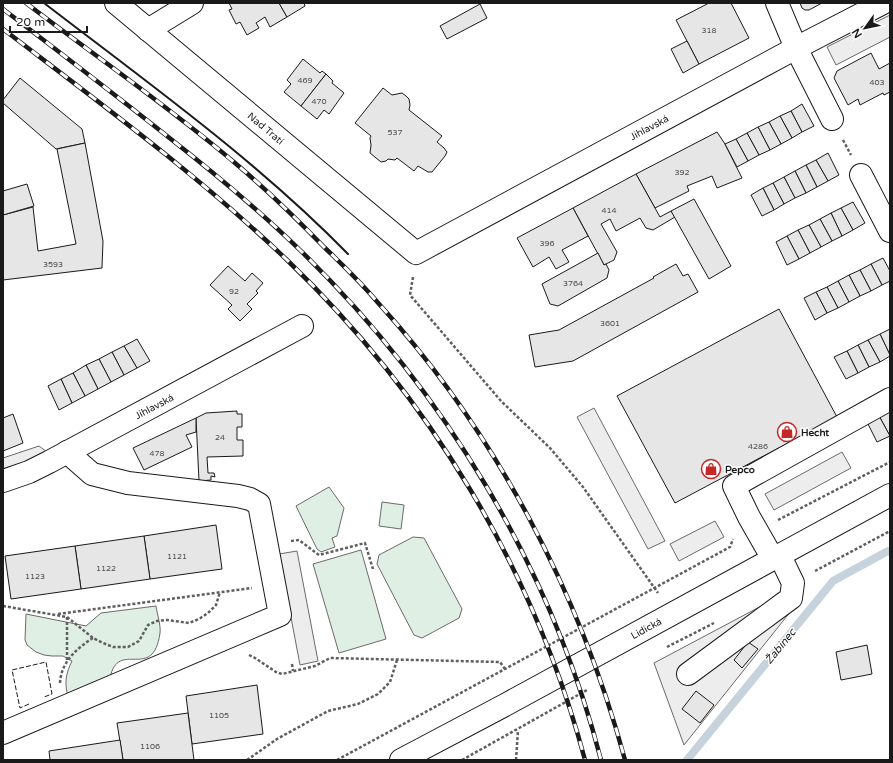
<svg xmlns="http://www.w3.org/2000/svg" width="893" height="763" font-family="'Varela Round',sans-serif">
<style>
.green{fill:#e0efe3;stroke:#6a6a6a}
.parking{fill:#ededed;stroke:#6a6a6a}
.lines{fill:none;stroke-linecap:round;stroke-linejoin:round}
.stream{stroke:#c6d2dc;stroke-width:8}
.building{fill:#e6e6e6;stroke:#1a1a1a}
.minor-casing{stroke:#1a1a1a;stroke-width:24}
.major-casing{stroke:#1a1a1a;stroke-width:24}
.path{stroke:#5f5f5f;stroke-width:2.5;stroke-dasharray:3 2;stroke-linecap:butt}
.minor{stroke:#fff;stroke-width:22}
.major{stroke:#fff;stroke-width:22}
.rail-casing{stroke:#1a1a1a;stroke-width:4.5}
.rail{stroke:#fff;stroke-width:3;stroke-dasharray:9;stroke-linecap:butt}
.fence{stroke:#1a1a1a;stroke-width:1;stroke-dasharray:5 2;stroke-linecap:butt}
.wall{stroke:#1a1a1a;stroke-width:2}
.labels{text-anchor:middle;stroke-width:3;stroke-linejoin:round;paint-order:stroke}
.number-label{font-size:8px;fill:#4d4d4d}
.street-label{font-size:10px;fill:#1a1a1a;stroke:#fff}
.poi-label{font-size:10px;font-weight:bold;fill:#1a1a1a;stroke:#fff;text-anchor:start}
.water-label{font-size:11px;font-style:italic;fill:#1a1a1a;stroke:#fff}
</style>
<rect width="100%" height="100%" fill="#fff"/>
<g class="green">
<path d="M329 487 344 508 337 536 332 538 335 547 321 552 317 549 296 506Z"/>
<path d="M382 502 404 505 401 529 379 526Z"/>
<path d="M413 537 424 538 462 609 459 618 422 638 414 635 377 564 379 555Z"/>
<path d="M361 550 386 639 339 653 313 564Z"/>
<path d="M156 606C157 614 161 625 160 633 153 683 118 638 110 678L68 696C64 683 66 673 72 661L63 656H52L44 655 36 652 27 645 25 640 26 614 86 626 101 613Z"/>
</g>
<g class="parking">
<path d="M890 15V37L836 65 827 47Z"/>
<path d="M594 408 665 541 648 549 577 417Z"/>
<path d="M39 446 51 455 3 472V458Z"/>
<path d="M842 452 851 468 774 510 765 494Z"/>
<path d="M715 521 724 537 679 561 670 544Z"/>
<path d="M297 551 318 661 300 665 279 554Z"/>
<path d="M782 595 799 601 684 745 654 663Z"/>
</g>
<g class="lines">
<path class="stream" d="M687 760 833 581 888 551 890 552"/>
</g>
<g class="building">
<path d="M229 3H279L287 17 270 27 265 17 256 23 259 28 247 35 240 22 236 24 229 10 232 9Z"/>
<path d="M279 3H304L305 6 287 17Z"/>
<path d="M709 3H731L749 38 699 64 676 20Z"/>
<path d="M800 3H822L809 10H805L802 8Z"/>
<path d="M480 4 487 18 447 39 440 26Z"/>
<path d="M687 41 699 64 683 73 671 49Z"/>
<path d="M871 53 879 69 890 63V92L884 95 883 93 860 105 858 99 848 105 834 78 837 71Z"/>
<path d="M303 59 320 73 322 71 326 74 301 106 284 92 291 84 287 80Z"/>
<path d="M326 74 333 81 332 83 344 93 329 114 324 110 317 119 301 106Z"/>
<path d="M20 78 82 129 85 143 56 149 3 103V100Z"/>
<path d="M383 88 392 95 402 93 406 96 409 99 410 105 409 110 442 136 437 142 444 148 447 152 445 156 432 172H428L418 166 414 171 397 158 395 160 388 159 386 161 381 162 370 153 371 145 370 138 371 136 355 123Z"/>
<path d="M802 104 814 126 802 132 791 111Z"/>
<path d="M791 111 802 132 792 138 780 116Z"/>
<path d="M780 116 792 138 781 144 769 122Z"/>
<path d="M769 122 781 144 770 150 758 127Z"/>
<path d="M758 127 770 150 759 155 747 133Z"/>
<path d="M717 132 725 144 742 178 717 188 712 176 687 186 689 191 655 208 636 174Z"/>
<path d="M747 133 759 155 748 161 736 139Z"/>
<path d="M736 139 748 161 737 167 725 144Z"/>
<path d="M85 143 103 241 102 268 3 280V215L33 207 38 251 76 244 57 149Z"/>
<path d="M828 153 839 175 828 181 816 160Z"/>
<path d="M816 160 828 181 817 187 806 165Z"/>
<path d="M806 165 817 187 806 193 795 171Z"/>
<path d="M795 171 806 193 795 198 784 177Z"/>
<path d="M636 174 660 217 671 211 675 217 653 230 646 228 640 218 616 231 610 219 601 224 617 252 614 260 604 265 573 208Z"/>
<path d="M784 177 795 198 784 204 773 183Z"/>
<path d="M773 183 784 204 774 210 763 188Z"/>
<path d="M27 184 34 206 3 215V191Z"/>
<path d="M763 188 774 210 762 216 751 195Z"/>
<path d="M694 199 731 266 709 279 671 211Z"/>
<path d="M853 202 865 223 853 230 841 208Z"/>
<path d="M573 208 588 236 562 250 569 262 556 269 549 257 533 267 517 238Z"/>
<path d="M841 208 853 230 842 236 831 213Z"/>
<path d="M831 213 842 236 832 241 820 219Z"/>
<path d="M820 219 832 241 821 247 809 225Z"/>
<path d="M809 225 821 247 810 253 798 230Z"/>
<path d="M798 230 810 253 799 259 787 236Z"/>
<path d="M787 236 799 259 787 265 776 242Z"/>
<path d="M598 253 604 265 606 264 609 270 607 278 558 306 550 304 542 284Z"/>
<path d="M883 258 890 271V281L882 285 871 264Z"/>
<path d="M676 264 683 276 688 274 698 292 573 361 535 367 529 335 559 330 654 278 653 277Z"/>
<path d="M871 264 882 285 871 291 860 270Z"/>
<path d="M228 266 245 281 252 273 263 283 256 291 258 293 247 304 252 309 240 321 228 309 232 305 210 285Z"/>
<path d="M860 270 871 291 860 296 849 275Z"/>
<path d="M849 275 860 296 849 302 838 281Z"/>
<path d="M838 281 849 302 838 308 827 287Z"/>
<path d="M827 287 838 308 827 313 816 292Z"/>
<path d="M816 292 827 313 815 320 804 298Z"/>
<path d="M779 309 837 417 675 503 617 396Z"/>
<path d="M890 329V355L880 334Z"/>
<path d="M880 334 890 355V356L880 362 868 340Z"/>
<path d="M137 339 150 361 137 368 124 346Z"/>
<path d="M868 340 880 362 869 367 858 345Z"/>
<path d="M858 345 869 367 858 373 847 351Z"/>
<path d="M124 346 137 368 124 375 112 352Z"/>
<path d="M847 351 858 373 846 379 834 357Z"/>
<path d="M112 352 124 375 111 382 99 359Z"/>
<path d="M99 359 111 382 98 389 86 365Z"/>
<path d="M86 365 98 389 85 396 73 373Z"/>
<path d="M73 373 85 396 72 403 61 379Z"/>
<path d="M61 379 72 403 59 410 48 386Z"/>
<path d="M890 410V436L878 414Z"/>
<path d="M237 411V414H242V427H237V440H243V456L207 457 208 473H214L215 477 211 476V480L199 481 196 418 206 413Z"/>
<path d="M13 414 23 443 3 451V418Z"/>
<path d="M878 414 890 436 877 442 866 420Z"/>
<path d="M196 418V432L186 435 192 447 144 470 133 448Z"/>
<path d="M216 525 222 569 150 579 144 536Z"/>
<path d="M144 536 150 579 81 589 75 546Z"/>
<path d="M75 546 81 589 11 599 5 556Z"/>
<path d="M748 642 758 649 742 668 734 660Z"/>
<path d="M867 645 872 674 841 680 836 652Z"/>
<path d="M257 685 263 734 192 744 186 696Z"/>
<path d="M696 691 714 705 700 723 682 709Z"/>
<path d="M188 713 194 760H123L117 723Z"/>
<path d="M120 740 123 760H50L49 751Z"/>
</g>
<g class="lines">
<g class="minor-casing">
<g id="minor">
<path d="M116 3 416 253 796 48 883 3"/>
<path d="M777 3 796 48 832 119"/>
<path d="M148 30 192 3"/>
<path d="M861 175 890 231"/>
<path d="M3 481 29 472 49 462 302 326"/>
<path d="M773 559 749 517 734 486 890 399"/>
<path d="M688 674 791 598 793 583 780 556"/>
<path d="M3 733 280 615 259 504 250 499 238 496 128 483 92 474 67 452"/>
</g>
</g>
<g class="major-casing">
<path id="major" d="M401 760 505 705 890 495"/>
</g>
<g class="path">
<path d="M843 140 851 155"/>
<path d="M413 277 410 295 501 401 550 448 583 487 658 593"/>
<path d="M778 520 890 462"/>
<path d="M291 541 299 540 319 555 365 543 373 569"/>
<path d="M815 571 890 531"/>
<path d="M3 606 67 617 93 638 103 643 113 647H128L139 641 148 625 157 621 167 620 189 623 199 619 208 613 216 605 220 592"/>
<path d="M58 614 252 588"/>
<path d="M67 617V660"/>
<path d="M667 647 714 623"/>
<path d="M249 655 255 658 276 672 282 674 315 666 330 658 500 662 505 669"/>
<path d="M292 664 293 671"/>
<path d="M60 683C61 662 77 648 93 638"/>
<path d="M247 760 277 739 328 711 358 704 378 694 390 682 397 660"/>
<path d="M337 760 730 547 733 539"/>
<path d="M462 760 587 690"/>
<path d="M516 760 518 730"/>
</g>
<use href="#minor" class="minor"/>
<use href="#major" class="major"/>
<g class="rail-casing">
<g id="rail">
<path d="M26 3C95 56 168 106 235 163 266 189 296 218 325 248 344 266 363 285 380 305 496 433 580 594 625 760"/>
<path d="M3 9C58 51 113 93 167 136 213 172 259 210 302 252 444 391 551 567 601 760"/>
<path d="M3 29C100 103 198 175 286 259 429 396 534 569 585 760"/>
</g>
</g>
<use href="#rail" class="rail"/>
<path class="fence" d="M29 704 20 708 12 670 46 662 52 694 44 697"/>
<path class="wall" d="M44 3C148 83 256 160 348 254"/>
</g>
<defs>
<g id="shop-ring" transform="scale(1)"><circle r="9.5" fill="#fff" stroke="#c62828" stroke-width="1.5"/><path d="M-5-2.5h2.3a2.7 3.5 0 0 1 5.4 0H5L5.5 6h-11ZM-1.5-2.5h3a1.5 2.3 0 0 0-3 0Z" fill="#c62828"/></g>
</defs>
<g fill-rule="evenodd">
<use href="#shop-ring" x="787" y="432"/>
<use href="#shop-ring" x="711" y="469"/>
</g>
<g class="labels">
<g class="number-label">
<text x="709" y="33">318</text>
<text x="305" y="83">469</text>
<text x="877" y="85">403</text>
<text x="319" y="104">470</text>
<text x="395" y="135">537</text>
<text x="682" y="175">392</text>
<text x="609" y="213">414</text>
<text x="547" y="246">396</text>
<text x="53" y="267">3593</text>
<text x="573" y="286">3764</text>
<text x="234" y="294">92</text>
<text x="610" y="326">3601</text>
<text x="220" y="440">24</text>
<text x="758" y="449">4286</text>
<text x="157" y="456">478</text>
<text x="177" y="559">1121</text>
<text x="106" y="571">1122</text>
<text x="35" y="579">1123</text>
<text x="219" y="718">1105</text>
<text x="150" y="749">1106</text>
</g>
<g class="street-label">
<text transform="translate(649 127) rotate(-28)" y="4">Jihlavská</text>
<text transform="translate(266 128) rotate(40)" y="4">Nad Tratí</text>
<text transform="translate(154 406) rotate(-28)" y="4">Jihlavská</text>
<text transform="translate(646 628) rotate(-29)" y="4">Lidická</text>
</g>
<g class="poi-label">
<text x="801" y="436">Hecht</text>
<text x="725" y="473">Pepco</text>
</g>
<g class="water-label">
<text transform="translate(780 646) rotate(-51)" y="4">Žabinec</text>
</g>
</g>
<rect width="893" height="763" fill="none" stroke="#1a1a1a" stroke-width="8"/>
<g transform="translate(865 28) rotate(237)" stroke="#ffffff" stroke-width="3" paint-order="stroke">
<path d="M0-3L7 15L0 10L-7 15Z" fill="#1a1a1a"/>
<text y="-6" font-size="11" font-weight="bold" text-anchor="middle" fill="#1a1a1a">N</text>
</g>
<path d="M10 26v6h77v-6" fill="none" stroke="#1a1a1a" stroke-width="2"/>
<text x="16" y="26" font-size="12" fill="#1a1a1a" stroke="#ffffff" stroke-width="3" paint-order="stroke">20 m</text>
</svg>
